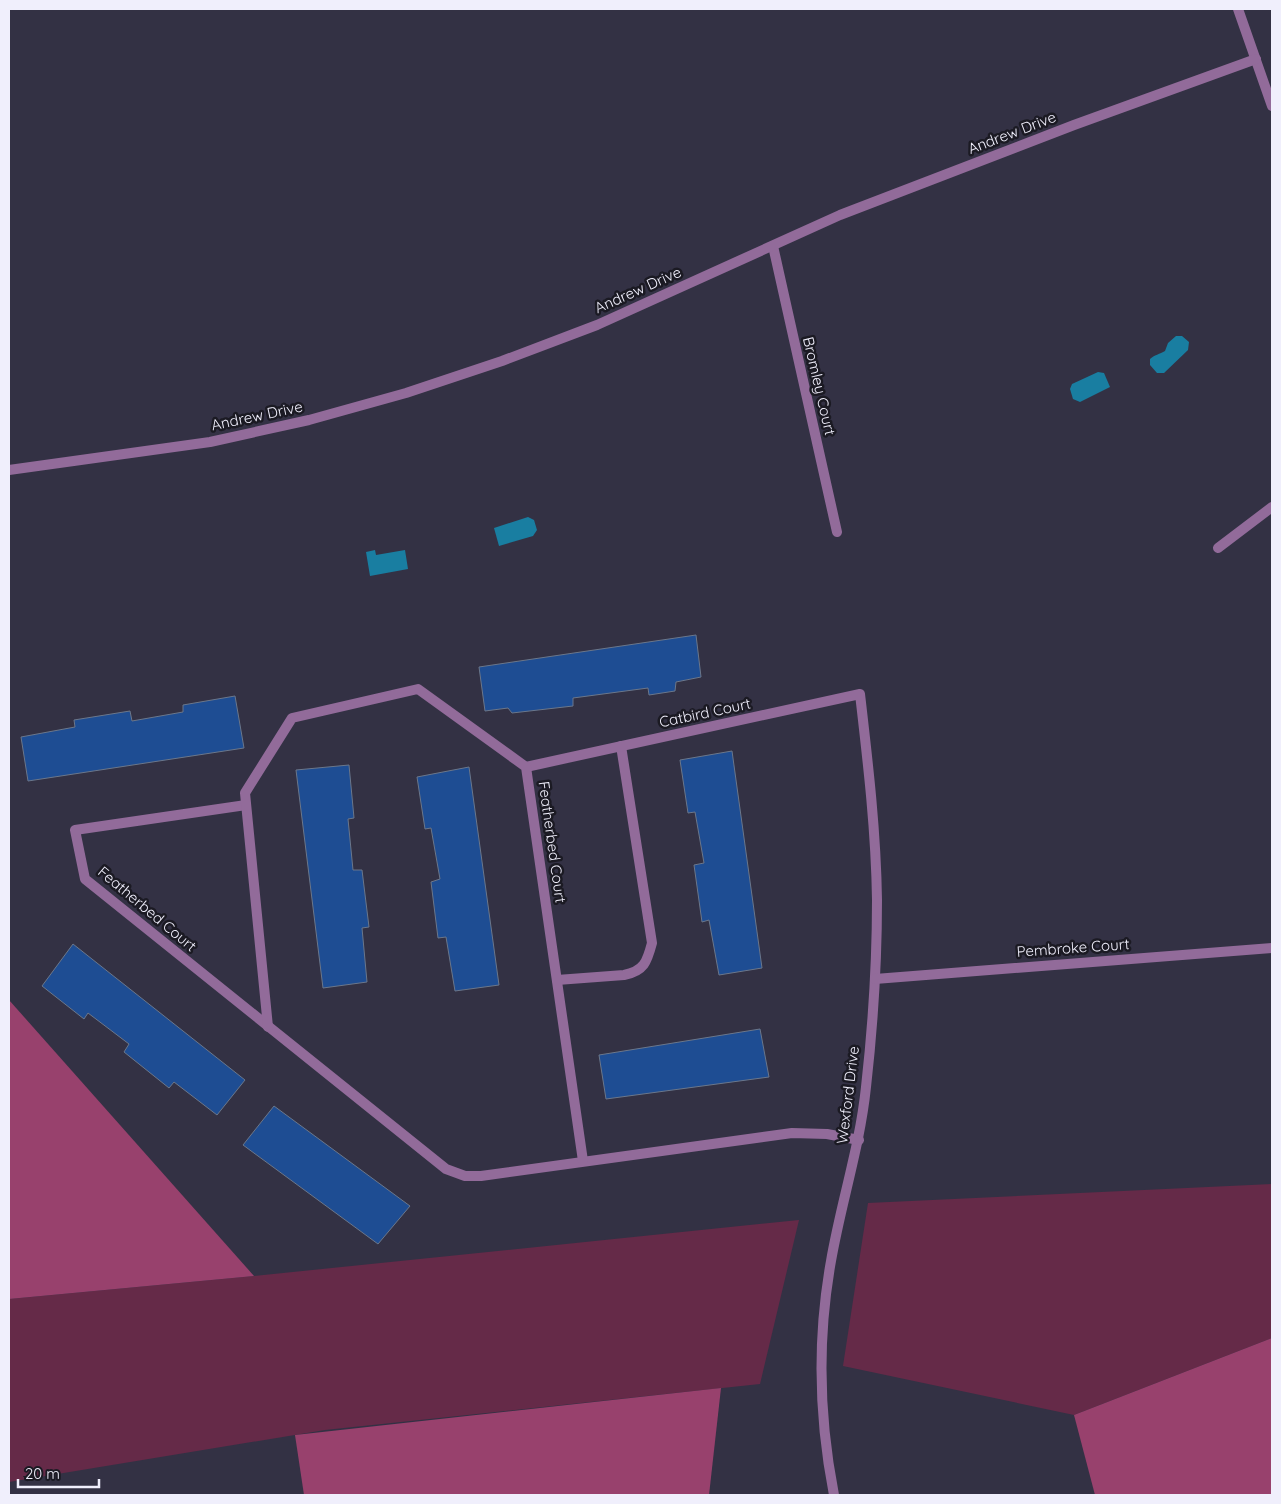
<svg xmlns="http://www.w3.org/2000/svg" width="1281" height="1504" font-family="Quicksand,sans-serif">
<style>
.green{fill:#652a48}
.forest{fill:#98416d}
.water{fill:#197ea1}
.building{fill:#1e4d93;stroke:#6b778b}
.lines{fill:none;stroke-linecap:round;stroke-linejoin:round}
.service{stroke:#926b9a;stroke-width:10}
.minor{stroke:#926b9a;stroke-width:10}
.labels{text-anchor:middle;stroke-width:5;stroke-linejoin:round;paint-order:stroke}
.street-label{font-size:15px;fill:#f0effc;stroke:#1b1a23}
</style>
<rect width="100%" height="100%" fill="#333144"/>
<g class="green">
<path d="M1272 1184V1338L1074 1415 843 1366 868 1203Z"/>
<path d="M799 1220 760 1384 325 1430 9 1482V1299L254 1276Z"/>
</g>
<g class="forest">
<path d="M9 1000 254 1276 9 1299Z"/>
<path d="M1272 1338V1495H1095L1074 1415Z"/>
<path d="M721 1388 709 1495H304L295 1435Z"/>
</g>
<g class="water">
<path d="M1176 336H1182L1189 342 1188 350 1164 373H1157L1150 365V359C1154 355 1160 354 1165 351L1168 343Z"/>
<path d="M1098 372 1104 373 1110 387 1080 402 1073 399 1070 389 1072 384Z"/>
<path d="M528 517 534 520 537 530 533 536 499 546 494 528Z"/>
<path d="M375 550 376 555 405 550 408 569 370 576 366 552Z"/>
</g>
<g class="building">
<path d="M696 635 701 677 676 682 675 691 649 695 648 688 573 698V706L512 713 508 708 485 711 479 667Z"/>
<path d="M235 696 244 748 28 781 21 737 75 727 74 720 130 711 132 721 183 712V705Z"/>
<path d="M732 751 762 968 719 975 709 920 702 922 694 865 704 863 695 812 688 813 680 760Z"/>
<path d="M349 765 354 818 348 819 353 870H362L369 927 362 928 367 982 323 988 296 770Z"/>
<path d="M469 767 499 985 455 991 446 937 438 938 431 882 440 879 431 828 425 829 417 777Z"/>
<path d="M73 944 245 1080 217 1115 174 1082 169 1088 124 1052 129 1044 88 1013 84 1019 42 986Z"/>
<path d="M760 1029 769 1077 606 1099 599 1055Z"/>
<path d="M274 1106 410 1206 378 1244 243 1145Z"/>
</g>
<g class="lines">
<path class="service" d="M557 980 624 975C644 971 647 962 652 943L621 746"/>
<g class="minor">
<path d="M1238 9 1272 106"/>
<path d="M773 246 837 532"/>
<path d="M9 470 210 442 309 420 406 393 502 361 597 325 840 215 1074 125 1256 59"/>
<path d="M1218 548 1272 507"/>
<path d="M526 767 860 694C868 763 876 831 877 900 877 962 873 1025 866 1087 860 1146 841 1203 831 1261 817 1339 819 1418 834 1495"/>
<path d="M246 805 75 830 85 879 446 1169 465 1176H481L792 1133 827 1134 859 1140"/>
<path d="M875 979 1272 948"/>
<path d="M268 1027 245 793 292 718 418 689 526 767 583 1161"/>
</g>
</g>
<g class="labels">
<g class="street-label">
<text transform="translate(1012 133) rotate(-21)" y="5">Andrew Drive</text>
<text transform="translate(638 290) rotate(-24)" y="5">Andrew Drive</text>
<text transform="translate(819 386) rotate(77)" y="5">Bromley Court</text>
<text transform="translate(257 416) rotate(-12)" y="5">Andrew Drive</text>
<text transform="translate(705 713) rotate(-12)" y="5">Catbird Court</text>
<text transform="translate(552 842) rotate(82)" y="5">Featherbed Court</text>
<text transform="translate(147 909) rotate(40)" y="5">Featherbed Court</text>
<text transform="translate(1073 948) rotate(-4)" y="5">Pembroke Court</text>
<text transform="translate(848 1095) rotate(-83)" y="5">Wexford Drive</text>
</g>
</g>
<rect width="1281" height="1504" fill="none" stroke="#f0effc" stroke-width="20"/>
<path d="M18 1479v8h81v-8" fill="none" stroke="#f0effc" stroke-width="2.5"/>
<text x="25" y="1479" font-size="15" fill="#f0effc" stroke="#1b1a23" stroke-width="4" paint-order="stroke">20 m</text>
</svg>
